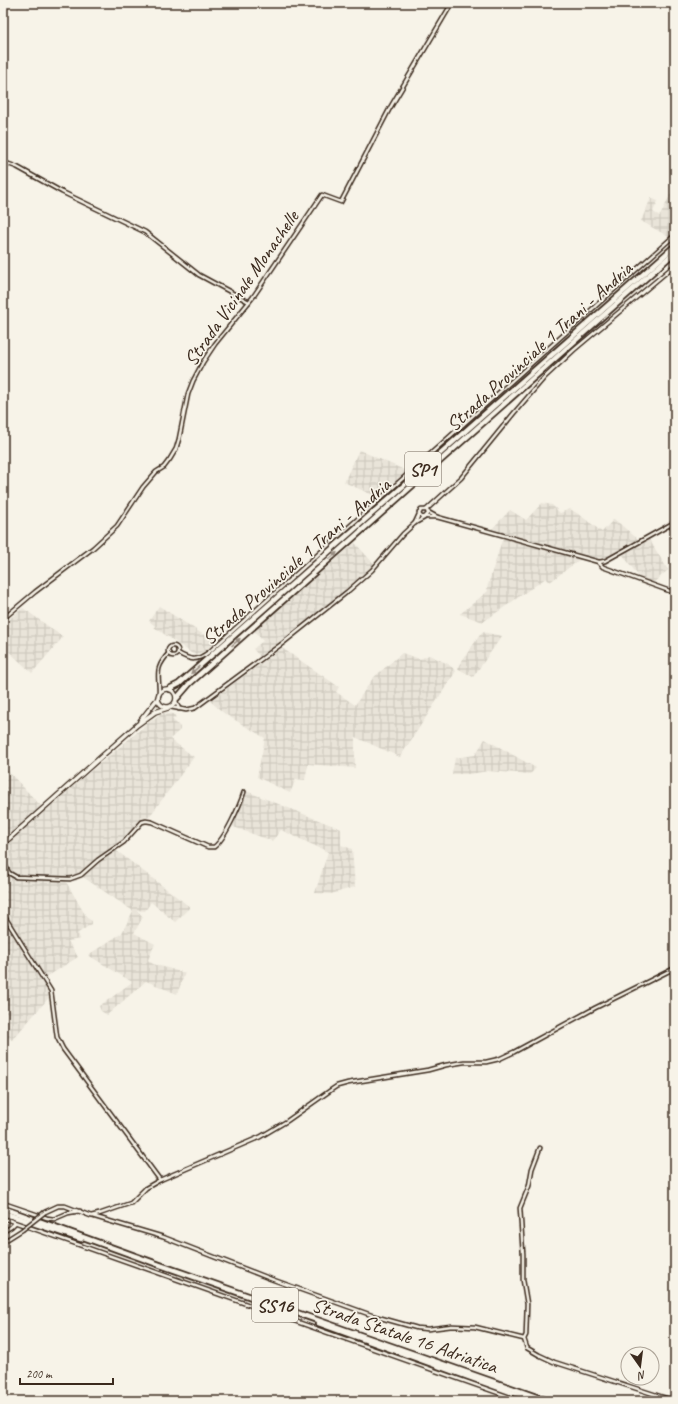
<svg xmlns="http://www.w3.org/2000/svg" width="678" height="1404" font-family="Caveat,sans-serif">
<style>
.industrial{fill:url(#industrial-grid)}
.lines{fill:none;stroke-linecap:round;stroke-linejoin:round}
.minor-casing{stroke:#3b2a1e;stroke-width:5.5}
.secondary-casing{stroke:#3b2a1e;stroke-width:6}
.trunk-casing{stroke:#3b2a1e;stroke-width:8}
.minor{stroke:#f7f3e8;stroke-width:2.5}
.secondary{stroke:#f7f3e8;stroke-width:3.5}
.trunk{stroke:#f7f3e8;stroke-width:4.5}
.minor-bridge-casing{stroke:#3b2a1e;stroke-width:5.5;stroke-linecap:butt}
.minor-bridge{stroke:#f7f3e8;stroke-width:2.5}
.oneway{fill:#998e83}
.labels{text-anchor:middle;stroke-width:3.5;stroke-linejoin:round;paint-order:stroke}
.shield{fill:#f7f3e8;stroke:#73665b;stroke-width:1}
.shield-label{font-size:19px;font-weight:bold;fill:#3b2a1e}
.street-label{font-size:20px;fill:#3b2a1e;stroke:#f7f3e8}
</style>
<defs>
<pattern id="industrial-grid" width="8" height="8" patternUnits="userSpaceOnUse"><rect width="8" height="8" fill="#e9e4d9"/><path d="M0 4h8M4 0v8" fill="none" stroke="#c9c4ba"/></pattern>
</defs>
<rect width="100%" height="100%" fill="#f7f3e8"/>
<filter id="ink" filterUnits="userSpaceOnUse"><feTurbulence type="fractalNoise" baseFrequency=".025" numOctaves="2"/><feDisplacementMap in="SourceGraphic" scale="8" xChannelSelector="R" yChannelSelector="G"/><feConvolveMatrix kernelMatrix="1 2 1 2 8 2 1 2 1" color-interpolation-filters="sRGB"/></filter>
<g filter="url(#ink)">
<g class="industrial">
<path d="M675 185V229L669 237 641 221 651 198 658 201 653 212 660 216Z"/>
<path d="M359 450 409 472 379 498 344 482Z"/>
<path d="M542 503 552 505 560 513 570 509 580 515 602 532 614 519 639 540 641 543 649 539 668 570 652 584 642 581 620 551 602 560 583 557 550 582 546 578 483 622 460 614 488 591 487 588 504 534 491 530 510 510 526 520Z"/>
<path d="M355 543 375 565 359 580 260 657 253 649 263 641 254 631Z"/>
<path d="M159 606 215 642 205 651 194 655 154 627 155 626 149 621Z"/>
<path d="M23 608 63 637 32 673 3 646V624Z"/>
<path d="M482 632 502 636 473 677 457 668Z"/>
<path d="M282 648 339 687 336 692 355 705 373 678 402 653 420 659 429 655 448 664 456 671 400 757 355 737V768L308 764 305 780 296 779 290 793 257 777 265 738 225 714 210 701Z"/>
<path d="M162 713 174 714 176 718 172 719 180 727V730L170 739 194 757 149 817 145 818 125 839 113 848 190 907 175 922 151 902 145 911 137 910 143 917 134 933 155 944 148 960 153 964 185 973 177 994 146 981 107 1015 101 1011 99 1006 111 998 132 982 88 955 122 933 133 911 83 877 75 881 65 880 87 918 92 921V924L78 933 80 939 68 941 78 957 45 978 53 993 12 1040 3 1035V766L45 810 148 723Z"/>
<path d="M485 739 536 768 530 774 488 771 470 774H452L455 758 475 755Z"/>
<path d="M246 791 341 829V845L352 849 355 887 331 894 315 893 328 852 281 830 272 841 231 826 239 811Z"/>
</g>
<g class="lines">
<g class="minor-casing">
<g id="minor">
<path d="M3 162 17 167 62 192 145 232 199 275 249 302"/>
<path d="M426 510 461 478 514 413 545 377 574 350 675 265"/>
<path d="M428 512 437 517 599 562 605 561 675 522"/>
<path d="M427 517H437"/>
<path d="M415 523 421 510H427L428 514 425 517C422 518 420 517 419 513"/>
<path d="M599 563 603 567 675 593"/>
<path d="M3 619 35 592 93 548 117 526 143 487 156 472 164 467 170 459 176 449 179 439 188 394 193 381 203 362 215 344 253 297 322 195 341 202 390 108 452 3"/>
<circle cx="173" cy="651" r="5"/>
<path d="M178 653C191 661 197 661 209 652L675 235"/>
<path d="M159 695C160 675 153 670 169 653"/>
<path d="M176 701 179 709"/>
<path d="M170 707 186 710 195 708 283 643 347 592 372 570 403 534 415 523 424 518"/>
<path d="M3 861 9 873 16 877 70 879 81 875 98 860 124 842 142 822 146 821 152 822 208 847H214C225 839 240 805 244 792"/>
<path d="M3 914 51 991 57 1037 63 1049 160 1180"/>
<path d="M3 1203 47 1218 54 1219 68 1213 80 1211"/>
<path d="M45 1212 58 1206H65L91 1216 99 1214 131 1203 146 1188 160 1180 260 1137 287 1121 331 1090 337 1086 348 1083 428 1070 446 1065 464 1062H486L499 1059 514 1052 595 1008 675 968"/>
<path d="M92 1216 163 1237 271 1279 374 1316 417 1328 428 1329 452 1326 475 1327 524 1339 527 1348 539 1355 554 1362 675 1401"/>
<path d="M3 1218 521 1401"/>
<path d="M3 1232 11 1227 15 1223"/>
<path d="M3 1242 22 1230"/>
<path d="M524 1339 526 1335 527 1304 523 1280V1254L520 1208 529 1186 532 1169 540 1148"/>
</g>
</g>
<g class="secondary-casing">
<g id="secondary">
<circle cx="167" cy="698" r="9"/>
<path d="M140 721 158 698"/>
<path d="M3 844 137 725 155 712 168 708"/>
</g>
</g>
<g class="trunk-casing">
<g id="trunk">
<path d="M169 689 179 684 675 246"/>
<path d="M177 698 190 683 675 252"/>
<path d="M3 1208 160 1265 548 1401"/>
<path d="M3 1213 81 1239"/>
<path d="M318 1323 536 1401"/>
</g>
</g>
<use href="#minor" class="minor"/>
<use href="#secondary" class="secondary"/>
<use href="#trunk" class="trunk"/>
<g class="minor-bridge-casing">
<path id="minor-bridge" d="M22 1230 45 1212"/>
</g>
<use href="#minor-bridge" class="minor-bridge"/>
</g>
<defs><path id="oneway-solid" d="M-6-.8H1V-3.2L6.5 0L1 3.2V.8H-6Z"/></defs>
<g class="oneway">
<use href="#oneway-solid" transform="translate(333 556) rotate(-42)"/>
<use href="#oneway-solid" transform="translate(236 642) rotate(-42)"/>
<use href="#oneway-solid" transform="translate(195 670) rotate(139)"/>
</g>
</g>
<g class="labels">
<g class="shield">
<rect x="405" y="452" width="36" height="34" rx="3"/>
<rect x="252" y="1288" width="46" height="34" rx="3"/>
</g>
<g class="shield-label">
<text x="423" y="476">SP1</text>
<text x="275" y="1312">SS16</text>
</g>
<g class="street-label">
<text transform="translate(241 288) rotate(-55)" y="7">Strada Vicinale Monachelle</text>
<text transform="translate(539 346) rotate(-42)" y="7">Strada Provinciale 1 Trani - Andria</text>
<text transform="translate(296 561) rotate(-41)" y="7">Strada Provinciale 1 Trani - Andria</text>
<text transform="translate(405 1335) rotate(19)" y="7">Strada Statale 16 Adriatica</text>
</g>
</g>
<rect width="678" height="1404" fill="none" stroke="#f7f3e8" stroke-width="16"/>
<rect x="8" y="8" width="662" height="1388" fill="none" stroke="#3b2a1e" stroke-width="1.5" filter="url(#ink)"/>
<g transform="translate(640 1366) rotate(166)"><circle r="19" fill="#f7f3e8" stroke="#aca397"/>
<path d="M0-3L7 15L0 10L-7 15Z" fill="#3b2a1e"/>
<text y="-6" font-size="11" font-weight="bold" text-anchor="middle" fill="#3b2a1e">N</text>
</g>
<path d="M20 1378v6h93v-6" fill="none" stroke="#3b2a1e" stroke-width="2"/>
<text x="26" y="1378" font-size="12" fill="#3b2a1e" stroke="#f7f3e8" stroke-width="3" paint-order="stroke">200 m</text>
</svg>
